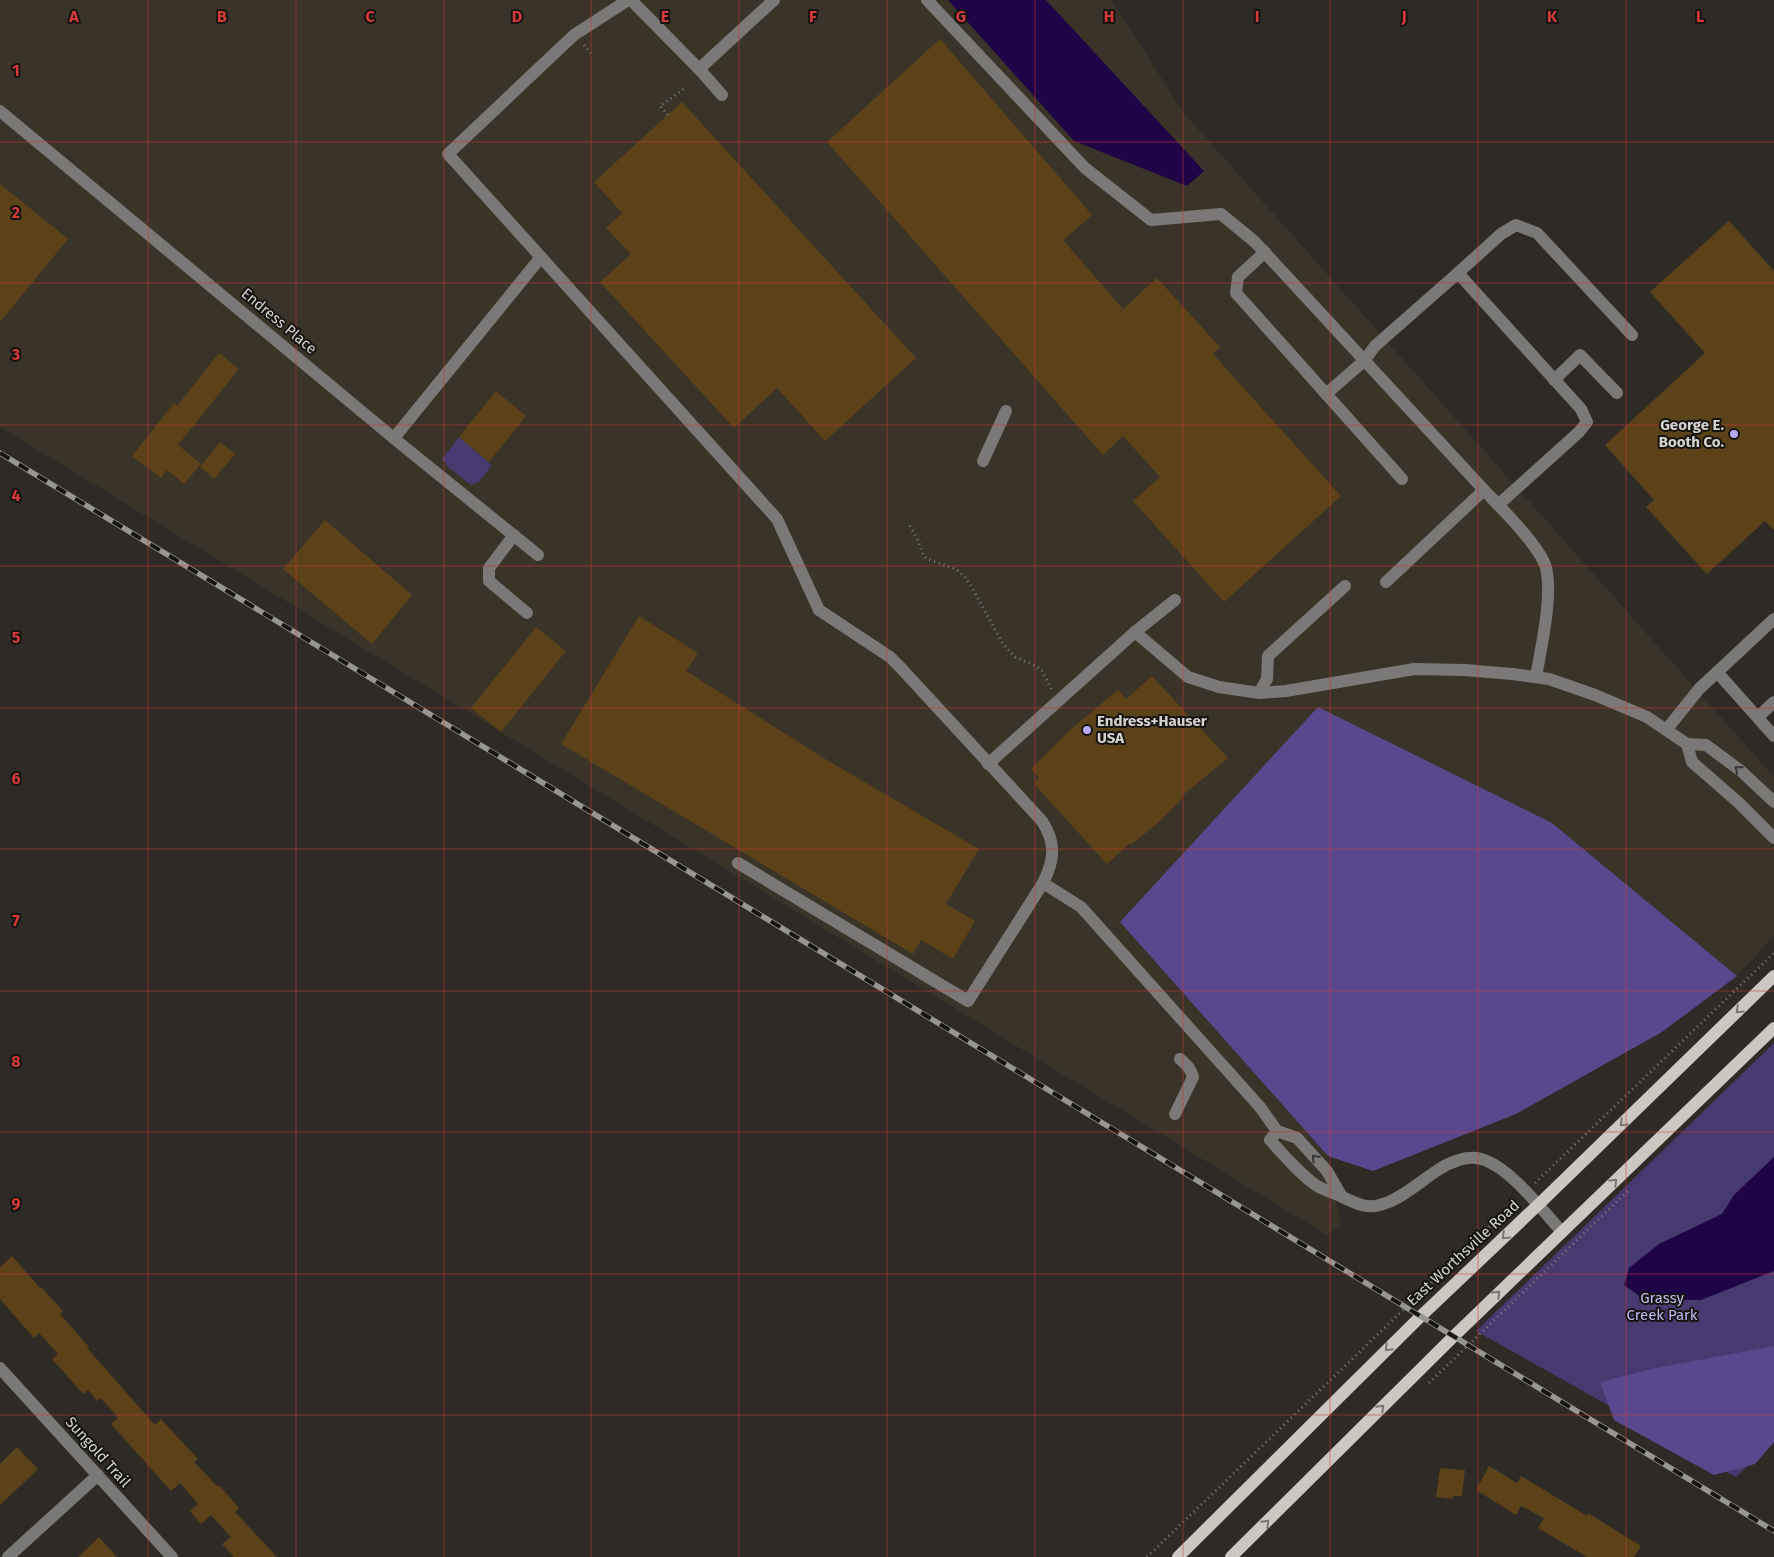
<svg xmlns="http://www.w3.org/2000/svg" width="1774" height="1557" font-family="'Fira Sans',sans-serif">
<style>
.built{fill:#3a3328}
.green{fill:#473a70}
.forest{fill:#5a488e}
.water{fill:#1f0447}
.building{fill:#5b4218}
.lines{fill:none;stroke-linecap:round;stroke-linejoin:round}
.path{stroke:#7d7b77;stroke-width:3;stroke-dasharray:1 4;stroke-linecap:butt}
.minor{stroke:#7b7977;stroke-width:12}
.major{stroke:#cbc8c2;stroke-width:12}
.rail-casing{stroke:#989692;stroke-width:5.5}
.rail{stroke:#151411;stroke-width:4;stroke-dasharray:11;stroke-linecap:butt}
.oneway{stroke:#393735}
.oneway2{stroke:#797772}
.grid{fill:none;stroke:#d63939;stroke-width:1;stroke-opacity:0.55}
.poi-dot{fill:#baaaf6;stroke:#151411;stroke-width:2}
.labels{text-anchor:middle;stroke-width:4;stroke-linejoin:round;paint-order:stroke}
.street-label{font-size:15px;fill:#d5d3d0;stroke:#151411}
.poi-label{font-size:15px;font-weight:bold;fill:#d5d3d0;stroke:#151411;text-anchor:end}
.park-label{font-size:15px;fill:#c3b7f3;stroke:#151411}
.grid-label{font-size:16px;text-anchor:middle;font-weight:bold;fill:#d63939;stroke:#151411;stroke-width:4;stroke-linejoin:round;paint-order:stroke}
</style>
<rect width="100%" height="100%" fill="#2e2b26"/>
<path class="built" d="M0 0H1111L1184 113 1774 777V936L1737 976 1552 823 1120 922 1328 1156 1341 1224 1327 1235 0 427Z"/>
<g class="green">
<path d="M459 437 492 465 478 483 471 485 448 467 442 459Z"/>
<path d="M1774 1043V1441L1736 1477 1476 1331Z"/>
</g>
<g class="forest">
<path d="M1318 707 1552 823 1737 976 1662 1032 1516 1114 1373 1171 1328 1156 1120 922Z"/>
<path d="M1774 1346V1442L1755 1464 1714 1475 1614 1420 1600 1382 1656 1368Z"/>
</g>
<g class="water">
<path d="M948 0H1046L1204 171 1187 186 1074 141Z"/>
<path d="M1774 1157V1271L1701 1300H1645L1624 1285 1629 1268 1659 1244 1722 1214 1734 1195Z"/>
</g>
<g class="building">
<path d="M940 39 1092 215 1063 240 1123 309 1157 278 1220 347 1213 354 1341 496 1224 602 1133 501 1160 477 1123 436 1103 455 827 142Z"/>
<path d="M682 102 916 358 825 441 777 388 734 428 600 282 631 254 606 228 622 213 594 182Z"/>
<path d="M0 184 68 239 0 322Z"/>
<path d="M1729 221 1774 271V530L1765 521 1707 574 1646 507 1654 500 1605 445 1705 353 1650 292Z"/>
<path d="M219 353 239 369 178 445 201 464 184 484 167 470 161 478 132 456 174 403 177 406Z"/>
<path d="M496 391 526 416 489 462 459 437Z"/>
<path d="M220 442 235 454 214 479 200 467Z"/>
<path d="M325 520 412 595 372 644 283 569Z"/>
<path d="M639 616 698 653 686 671 822 757 979 849 946 904 975 921 953 959 921 940 913 954 561 744Z"/>
<path d="M536 627 566 651 501 732 471 708Z"/>
<path d="M1152 676 1228 758 1183 795V798L1159 822 1132 844H1129L1107 864 1034 784 1039 778 1031 769 1072 728 1118 690 1126 699Z"/>
<path d="M12 1256 40 1288 41 1287 63 1311 60 1314 89 1347 87 1348 155 1425 161 1419 198 1459 194 1462 218 1487 219 1485 239 1508 235 1512 277 1557H234L222 1544 231 1537 211 1515 201 1524 190 1511 198 1504 180 1483 171 1491 111 1424 118 1418 101 1398 97 1401 88 1390 83 1394 62 1370 52 1359 58 1354 39 1333 34 1338 0 1299V1267Z"/>
<path d="M17 1447 38 1469 0 1505V1464Z"/>
<path d="M1489 1466 1517 1483 1521 1476 1587 1516 1588 1513 1641 1546 1634 1557H1587L1538 1528 1544 1518 1521 1506 1516 1515 1476 1490Z"/>
<path d="M1440 1468 1465 1470 1462 1496H1453V1499L1436 1497Z"/>
<path d="M99 1537 117 1557H78Z"/>
</g>
<g class="lines">
<g class="path">
<path d="M584 45 591 53"/>
<path d="M668 115 660 106 684 89"/>
<path d="M910 526 918 540 923 555 927 559 956 569 964 576 971 586 1003 644 1015 657 1036 666 1042 671 1052 690"/>
<path d="M1535 1183 1774 953"/>
<path d="M1429 1383 1630 1189"/>
<path d="M1147 1557 1516 1201"/>
</g>
<g class="minor">
<path d="M628 0 574 35 448 154 777 519 819 610 890 657 900 667 1042 821C1056 843 1055 859 1043 883L1081 907 1260 1107 1277 1131 1297 1138 1327 1171 1342 1197"/>
<path d="M631 0 699 69"/>
<path d="M927 0 1085 168 1151 220 1221 214 1255 242 1484 490 1386 582"/>
<path d="M722 95 699 69 774 0"/>
<path d="M0 111 402 445 538 555"/>
<path d="M1265 252 1238 277 1236 293 1402 479"/>
<path d="M1458 273 1581 409 1587 422 1579 432 1498 505"/>
<path d="M1554 380 1580 355 1617 393"/>
<path d="M1326 394 1364 361 1375 346 1458 273 1501 234 1516 225 1537 233 1632 335"/>
<path d="M394 438 541 257"/>
<path d="M983 461 1006 411"/>
<path d="M1484 490C1500 507 1541 547 1546 568 1553 596 1541 648 1536 677"/>
<path d="M514 535 489 568V581L527 613"/>
<path d="M1135 632 1188 677 1219 687 1259 693 1267 679 1268 656 1345 586"/>
<path d="M1717 672 1774 736"/>
<path d="M1259 693 1286 691 1414 669 1465 670 1512 674 1549 679 1595 695 1647 717 1687 744"/>
<path d="M1758 717 1774 702"/>
<path d="M1667 729 1699 689 1774 619"/>
<path d="M988 764 1135 632 1175 600"/>
<path d="M1774 802 1741 771 1706 745 1687 744 1692 762 1739 803 1774 838"/>
<path d="M738 863 968 1001 1043 883"/>
<path d="M1175 1114 1193 1077C1191 1069 1187 1065 1180 1059"/>
<path d="M1277 1131 1270 1140C1283 1154 1298 1172 1313 1183 1318 1188 1327 1190 1333 1193 1351 1200 1364 1211 1383 1204 1401 1199 1422 1180 1438 1170 1450 1162 1467 1155 1481 1159 1509 1166 1543 1211 1562 1232"/>
<path d="M0 1368 172 1557"/>
<path d="M8 1557 98 1475"/>
</g>
<g class="major">
<path d="M1178 1557 1420 1317 1538 1205 1774 976"/>
<path d="M1231 1557 1453 1337 1774 1028"/>
</g>
<g class="rail-casing">
<path id="rail" d="M0 453 1774 1531"/>
</g>
<use href="#rail" class="rail"/>
</g>
<defs><path id="oneway-chevron" d="M-2-3.5L2.5 0L-2 3.5" fill="none" stroke-width="1.6" stroke-linecap="round" stroke-linejoin="round" transform="scale(1.25)"/></defs>
<g class="oneway">
<use href="#oneway-chevron" transform="translate(1738 769) rotate(-140)"/>
<use href="#oneway-chevron" transform="translate(1315 1158) rotate(-132)"/>
</g>
<g class="oneway2">
<use href="#oneway-chevron" transform="translate(1739 1010) rotate(136)"/>
<use href="#oneway-chevron" transform="translate(1623 1123) rotate(136)"/>
<use href="#oneway-chevron" transform="translate(1614 1182) rotate(-44)"/>
<use href="#oneway-chevron" transform="translate(1505 1236) rotate(137)"/>
<use href="#oneway-chevron" transform="translate(1497 1294) rotate(-44)"/>
<use href="#oneway-chevron" transform="translate(1388 1348) rotate(135)"/>
<use href="#oneway-chevron" transform="translate(1381 1408) rotate(-45)"/>
<use href="#oneway-chevron" transform="translate(1266 1523) rotate(-45)"/>
</g>
<path class="grid" d="M148 0V1557M296 0V1557M444 0V1557M591 0V1557M739 0V1557M887 0V1557M1035 0V1557M1183 0V1557M1330 0V1557M1478 0V1557M1626 0V1557M0 142H1774M0 283H1774M0 425H1774M0 566H1774M0 708H1774M0 849H1774M0 991H1774M0 1132H1774M0 1274H1774M0 1415H1774"/>
<g class="poi-dot">
<circle cx="1734" cy="434" r="5"/>
<circle cx="1087" cy="730" r="5"/>
</g>
<g class="labels">
<g class="street-label">
<text transform="translate(279 321) rotate(40)" y="5">Endress Place</text>
<text transform="translate(1463 1253) rotate(-43)" y="5">East Worthsville Road</text>
<text transform="translate(98 1452) rotate(48)" y="5">Sungold Trail</text>
</g>
<g class="poi-label">
<text x="1724" y="430">George E.<tspan x="1724" dy="17">Booth Co.</tspan></text>
<text x="1097" y="726" text-anchor="start">Endress+Hauser<tspan x="1097" dy="17">USA</tspan></text>
</g>
<g class="park-label">
<text x="1662" y="1303">Grassy<tspan x="1662" dy="17">Creek Park</tspan></text>
</g>
</g>
<g class="grid-label">
<text x="74" y="22">A</text>
<text x="222" y="22">B</text>
<text x="370" y="22">C</text>
<text x="517" y="22">D</text>
<text x="665" y="22">E</text>
<text x="813" y="22">F</text>
<text x="961" y="22">G</text>
<text x="1109" y="22">H</text>
<text x="1257" y="22">I</text>
<text x="1404" y="22">J</text>
<text x="1552" y="22">K</text>
<text x="1700" y="22">L</text>
<text x="16" y="76">1</text>
<text x="16" y="218">2</text>
<text x="16" y="360">3</text>
<text x="16" y="501">4</text>
<text x="16" y="643">5</text>
<text x="16" y="784">6</text>
<text x="16" y="926">7</text>
<text x="16" y="1067">8</text>
<text x="16" y="1209">9</text>
</g>
</svg>
